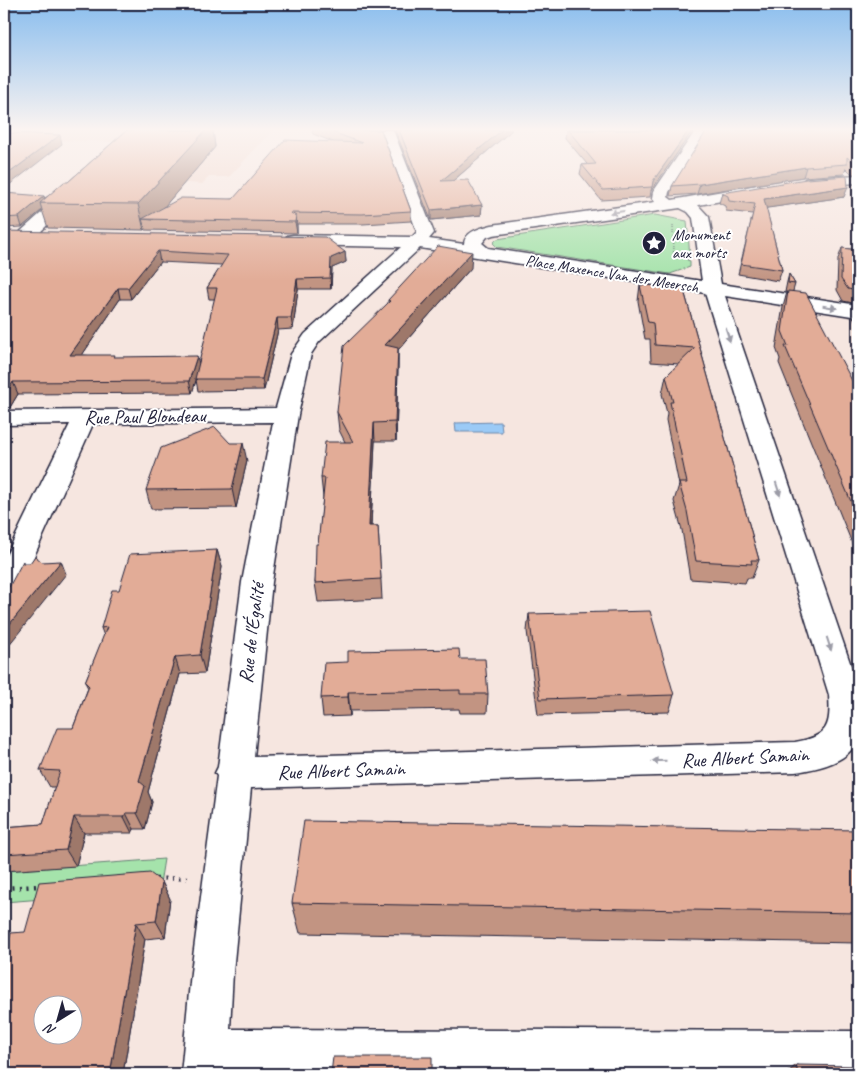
<svg xmlns="http://www.w3.org/2000/svg" width="862" height="1078" font-family="Caveat,sans-serif">
<style>
.built{fill:#f0d5ca}
.green{fill:#a5e3ab;stroke:#648273}
.water{fill:#9bcaf6;stroke:#6b87ab}
.lines{fill:none;stroke-linecap:round;stroke-linejoin:round}
.minor-casing{stroke:#22223b;stroke-width:3}
.path-far1{stroke:#22223b;stroke-width:2;stroke-dasharray:0.5 2;stroke-linecap:butt}
.path{stroke:#22223b;stroke-width:4.5;stroke-dasharray:2 5.5;stroke-linecap:butt}
.minor{fill:#fff;fill-rule:evenodd}
.wall{fill:#c29482;stroke:#22223b;fill-rule:evenodd}
.shaded-wall{fill:#9e786a;stroke:#22223b}
.building{fill:#e2ac97;stroke:#22223b;fill-rule:evenodd}
.oneway{fill:#9c9ca7}
.labels{text-anchor:middle;stroke-width:4;stroke-linejoin:round;paint-order:stroke}
.far-poi-label{font-size:16px;fill:#22223b;stroke:#fff;text-anchor:start}
.far-street-label{font-size:16px;fill:#22223b;stroke:#fff}
.street-label{font-size:20px;fill:#22223b;stroke:#fff}
</style>
<rect width="100%" height="100%" fill="#f6e6e0"/>
<filter id="ink" filterUnits="userSpaceOnUse"><feTurbulence type="fractalNoise" baseFrequency=".02" numOctaves="2"/><feDisplacementMap in="SourceGraphic" scale="10" xChannelSelector="R" yChannelSelector="G"/><feConvolveMatrix kernelMatrix="1 2 1 2 8 2 1 2 1" color-interpolation-filters="sRGB"/></filter>
<g filter="url(#ink)">
<path class="built" d="M4 130H273L229 177H209L202 184 173 182 131 228 19 226 114 142 4 138Z"/>
<g class="green">
<path d="M655 215 687 221 690 258H687V260L690 261V267L670 274 497 247 493 243 497 239Z"/>
<path d="M164 859 159 890 4 902V871Z"/>
</g>
<path class="water" d="M501 422 502 432H456L455 423Z"/>
<g class="lines">
<g class="minor-casing">
<g id="minor">
<path d="M380 130H393L434 233 429 239 464 244C465 231 481 228 492 225L655 202 652 198 653 192 696 130H709L669 192 668 197 672 200 757 185 762 187 765 190 762 193 757 195 698 205 709 217 721 284 858 305V317L725 296 858 686C858 701 861 721 858 736 853 762 817 769 795 772L251 788 233 972 230 1029 858 1031V1074H181L191 972 217 776 215 773 218 767 242 582 273 422 93 424 19 590 14 598 4 601V560L70 424 4 425V411L276 408 291 354 305 334 401 247 293 245 287 244 285 240 287 236 293 235 412 237 417 232ZM680 208 688 212 693 218 702 281 488 248 482 243 487 237 493 235ZM420 248 705 293 829 695C831 727 828 736 795 742L254 757 272 582 298 415 311 354 319 342Z"/>
<path d="M858 175V183L810 186 805 185 803 182 805 179 810 178Z"/>
<path d="M71 189 76 191 79 194 76 197 33 239H21L19 235 21 231 66 191Z"/>
</g>
</g>
<path class="path-far1" d="M673 226 674 259"/>
<g class="path">
<path d="M156 879 187 878"/>
<path d="M4 888 40 886"/>
</g>
<use href="#minor" class="minor"/>
</g>
<g class="wall">
<path d="M127 130H213L215 147 163 208 233 199 333 142 313 134 312 130H381L411 211V221L363 224H297V233L145 230V229L144 230 48 228 42 210 22 227 4 228V193L45 198 68 182Z"/>
<path d="M395 130H512L453 181 482 205 481 215 431 220Z"/>
<path d="M566 130H693L651 191 650 197 601 200 580 174 582 165 587 164 565 138Z"/>
<path d="M858 130V174H852L846 168 844 174 803 177 697 194 670 196 672 186Z"/>
<path d="M722 193 844 197 766 208 782 270 778 281 738 274 753 214 726 211 725 206 719 203Z"/>
<path d="M4 231 345 252 346 262 332 268 331 289H298L293 329 278 330 264 390 198 391 196 380 192 393 18 394 9 409 4 410ZM160 262 222 265 207 288 209 299H215L199 364 82 355 120 299H131Z"/>
<path d="M842 248 858 250V304L843 301 837 290 838 259Z"/>
<path d="M471 268 398 350V366L396 441H375L371 526H378L382 599 318 602 315 583 323 497 321 478 345 442 339 430 337 412 388 303V300Z"/>
<path d="M789 274 795 284 793 291 858 392V558L779 363 780 359 776 348 783 307 787 292H785L787 282Z"/>
<path d="M640 285 683 287 759 560 752 578H747L745 583 690 579 682 530 674 501 679 485 666 420 667 413 662 394 666 376 679 364 651 362 650 339H645L638 301Z"/>
<path d="M858 307V326L854 318Z"/>
<path d="M247 461 236 508 151 509 146 490Z"/>
<path d="M217 550 222 567 205 673 180 674 148 792 152 802 145 829H134L132 833H84L76 866 4 871V827L43 824 55 787H50L40 770 73 728 88 688 85 682 104 636 101 628 119 590Z"/>
<path d="M529 614 674 695 669 712 538 715 527 631Z"/>
<path d="M460 659 488 694 487 713H460L459 709 350 711V716L323 717 321 698Z"/>
<path d="M858 830V943L300 933 292 903Z"/>
<path d="M162 882 170 899 165 937 145 939 123 1074H4L25 932Z"/>
<path d="M796 1065 858 1074H786Z"/>
</g>
<g class="shaded-wall">
<path d="M206 130H213L215 147 153 220 142 219 145 229 144 230 138 204Z"/>
<path d="M502 130H512L441 191V181Z"/>
<path d="M689 130H693L651 191 653 181Z"/>
<path d="M60 135 62 144 4 189V177Z"/>
<path d="M806 167 803 177 697 194 700 184Z"/>
<path d="M848 187 844 197 761 209 764 199Z"/>
<path d="M44 196 46 203H40L42 210 22 227 19 217Z"/>
<path d="M482 205 481 215 431 220V210Z"/>
<path d="M296 216 297 227V233L295 222Z"/>
<path d="M158 251 160 262 131 299 128 288Z"/>
<path d="M345 252 346 262 332 268 331 289 330 278 331 258Z"/>
<path d="M472 252 471 268 398 350V366L396 441 395 422 385 345Z"/>
<path d="M297 279 298 289 293 329 291 318Z"/>
<path d="M118 288 120 299 74 367 70 355Z"/>
<path d="M277 318 278 330 264 390 262 379Z"/>
<path d="M197 356 200 368 192 393 189 381Z"/>
<path d="M13 382 18 394 9 409 4 397Z"/>
<path d="M374 423 375 441 370 545 369 526Z"/>
<path d="M243 443 247 461 236 508 232 489Z"/>
<path d="M217 550 222 567 205 673 200 655Z"/>
<path d="M61 561 66 574 4 651V631Z"/>
<path d="M175 657 180 674 148 792 152 802 145 829 137 813 139 781Z"/>
<path d="M348 692 350 711V716L348 697Z"/>
<path d="M126 813 134 829 132 833 124 817Z"/>
<path d="M74 817 84 833 76 866 66 850Z"/>
<path d="M162 882 170 899 165 937 156 921Z"/>
<path d="M136 923 145 939 123 1074H110Z"/>
</g>
<g class="building">
<path d="M127 130H206L138 204 40 203 64 182H68Z"/>
<path d="M327 130H381L411 211 362 214 291 213 296 216 295 222 142 219 181 198 233 199 285 140 362 143Z"/>
<path d="M399 130H502L441 181 468 180 482 205 431 210Z"/>
<path d="M568 130H689L653 181 652 187 603 190 582 165 596 164Z"/>
<path d="M707 130H858V164H855L847 157V164L806 167 700 184 672 186Z"/>
<path d="M8 133 60 135 4 177V136Z"/>
<path d="M847 176 848 187 764 199 782 270 741 264 755 204 729 201 728 196 722 193 806 179Z"/>
<path d="M4 193 44 196 19 217 4 218Z"/>
<path d="M4 231 325 237 345 252 331 258 330 278 297 279 291 318H277L262 379H195L217 288H207L228 255 158 251 128 288H118L70 355H115L114 357 197 356 189 381 13 382 4 397Z"/>
<path d="M438 246 472 252 385 345 398 348 395 422 374 423 369 526H378L381 579 315 583 316 544H318L325 478H321L325 442H353L337 412 344 346 390 301 388 300Z"/>
<path d="M842 248 858 250V291L848 289 841 279Z"/>
<path d="M789 274 795 284 788 283Z"/>
<path d="M640 285 683 287 759 560H751L752 564 696 561 687 511 679 483H687L670 402H673L666 376 695 348 655 345 653 323 648 322Z"/>
<path d="M788 291 806 293 858 392V518L785 346H788L782 331Z"/>
<path d="M215 427 230 443H243L232 489 146 490 161 448Z"/>
<path d="M217 550 200 655 175 657 139 781 145 786 137 813H126L124 817H74L66 850 4 854V827L43 824 60 771 40 770 57 728H73L89 686 85 682 107 627 101 628 112 590H119L130 554Z"/>
<path d="M35 556 42 562 61 561 4 631V589L9 587 23 561V563H30Z"/>
<path d="M650 611 674 695 540 699 529 614Z"/>
<path d="M459 649 460 659H485L488 694H460V690L348 692V697L321 698 324 663 348 662V651Z"/>
<path d="M304 821 858 830V913L292 903Z"/>
<path d="M150 873 162 882 156 921 136 923 110 1074H4V958L11 933 25 932 39 882ZM42 1006H72V1036H42Z"/>
<path d="M333 1057H432V1074H331Z"/>
<path d="M796 1065 858 1066V1074H798Z"/>
</g>
<defs><path id="oneway-solid" d="M-6-.8H1V-3.2L6.5 0L1 3.2V.8H-6Z" transform="scale(1.25)"/></defs>
<g class="oneway">
<use href="#oneway-solid" transform="translate(617 212) rotate(172)"/>
<use href="#oneway-solid" transform="translate(830 307) rotate(9)"/>
<use href="#oneway-solid" transform="translate(728 335) rotate(72)"/>
<use href="#oneway-solid" transform="translate(778 489) rotate(72)"/>
<use href="#oneway-solid" transform="translate(829 644) rotate(72)"/>
<use href="#oneway-solid" transform="translate(659 761) rotate(178)"/>
</g>
</g>
<linearGradient id="sky" x2="0" y2="1"><stop stop-color="#89bdee"/><stop offset="0.46" stop-color="#fbf4f1"/><stop offset="1" stop-color="#fbf4f1" stop-opacity="0"/></linearGradient>
<rect width="862" height="281" fill="url(#sky)"/>
<defs>
<g id="sight-disc" transform="scale(1.25)"><circle r="9.5" fill="#22223b" stroke="#fff"/><path d="M0-6L1.8-2.2L6-1.7L2.9 1.2L3.7 5.4L0 3.3L-3.7 5.4L-2.9 1.2L-6-1.7L-1.8-2.2Z" fill="#fff"/></g>
</defs>
<g fill-rule="evenodd">
<use href="#sight-disc" x="654" y="243"/>
</g>
<g class="labels">
<g class="far-poi-label">
<text x="672" y="240">Monument<tspan x="672" dy="18">aux morts</tspan></text>
</g>
<g class="far-street-label">
<text transform="translate(612 273) rotate(9)" y="6">Place Maxence Van der Meersch</text>
</g>
<g class="street-label">
<text transform="translate(145 416) rotate(-1)" y="7">Rue Paul Blondeau</text>
<text transform="translate(251 633) rotate(-83)" y="7">Rue de l'Égalité</text>
<text transform="translate(745 757) rotate(-3)" y="7">Rue Albert Samain</text>
<text transform="translate(341 770) rotate(-2)" y="7">Rue Albert Samain</text>
</g>
</g>
<rect width="862" height="1078" fill="none" stroke="#fff" stroke-width="20"/>
<rect x="10" y="10" width="842" height="1058" fill="none" stroke="#22223b" stroke-width="2" filter="url(#ink)"/>
<g transform="translate(58 1020) rotate(217)"><circle r="24" fill="#ffffff" stroke="#a7a7b1"/>
<path d="M0-4L9 19L0 12L-9 19Z" fill="#22223b"/>
<text y="-8" font-size="14" font-weight="bold" text-anchor="middle" fill="#22223b">N</text>
</g>
</svg>
